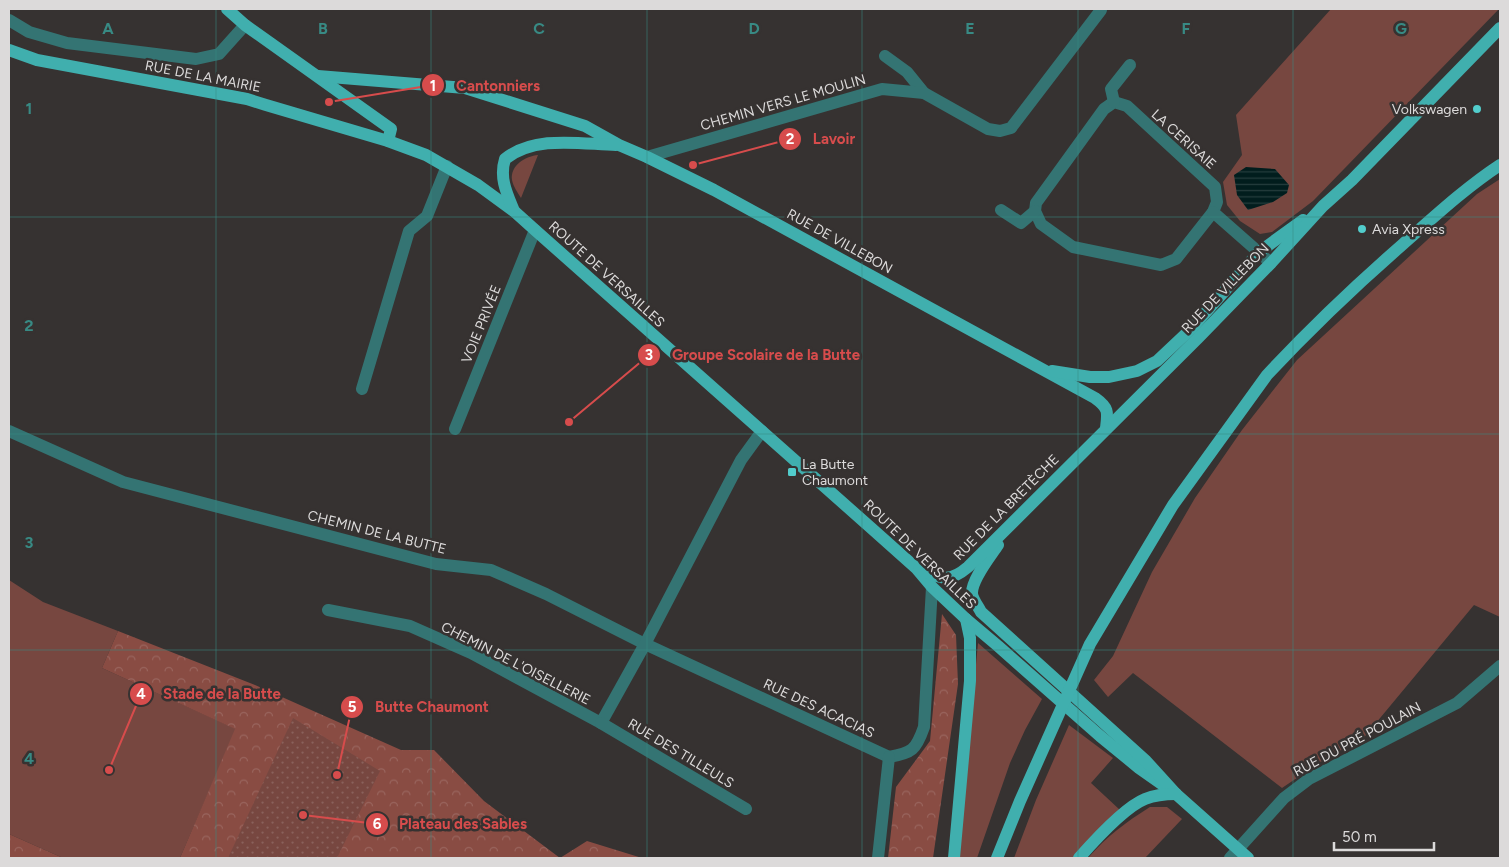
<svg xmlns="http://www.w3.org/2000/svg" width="1509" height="867" font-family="Figtree,sans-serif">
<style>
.grass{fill:#774740}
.forest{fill:url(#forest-crowns)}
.park{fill:url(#park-dots)}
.water{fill:url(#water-rules)}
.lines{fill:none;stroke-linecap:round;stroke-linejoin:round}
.minor{stroke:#347473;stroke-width:12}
.major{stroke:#40afae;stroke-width:12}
.grid{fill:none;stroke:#388a84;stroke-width:1;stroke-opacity:0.55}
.poi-dot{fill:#52cdcc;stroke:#363231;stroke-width:2}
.labels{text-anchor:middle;stroke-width:5;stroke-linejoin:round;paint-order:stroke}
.street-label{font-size:14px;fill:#dcdada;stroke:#363231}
.poi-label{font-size:14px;fill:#dcdada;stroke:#363231;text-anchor:start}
.grid-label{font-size:16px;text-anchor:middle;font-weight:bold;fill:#388a84;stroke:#363231;stroke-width:5;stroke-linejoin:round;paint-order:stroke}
.leader{fill:none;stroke:#d74c4c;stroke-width:2}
.callout-dot{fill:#d74c4c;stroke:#363231;stroke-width:2}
.mark-label{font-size:15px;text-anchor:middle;font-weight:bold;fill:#fff}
.callout-label{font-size:15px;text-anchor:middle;font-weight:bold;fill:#d74c4c;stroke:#363231;stroke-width:5;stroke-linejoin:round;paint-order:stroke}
</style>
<defs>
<pattern id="forest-crowns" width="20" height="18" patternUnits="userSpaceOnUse" patternTransform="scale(1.25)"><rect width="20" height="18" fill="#894c43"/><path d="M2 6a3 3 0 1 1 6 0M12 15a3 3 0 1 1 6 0" fill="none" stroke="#99655e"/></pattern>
<pattern id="park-dots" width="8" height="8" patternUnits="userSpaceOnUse" patternTransform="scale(1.25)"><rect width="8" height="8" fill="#774740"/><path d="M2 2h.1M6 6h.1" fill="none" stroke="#8a615b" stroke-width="1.8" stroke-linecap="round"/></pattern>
<pattern id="water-rules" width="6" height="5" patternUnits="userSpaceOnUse" patternTransform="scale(1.25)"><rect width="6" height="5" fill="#011d1d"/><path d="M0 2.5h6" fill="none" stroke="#253d3d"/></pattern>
</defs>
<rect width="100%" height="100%" fill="#363231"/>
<g class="grass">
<path d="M1331 9H1499L1313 201 1272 232 1260 234 1240 221 1227 205 1223 182 1242 155 1236 115Z"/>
<path d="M538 155 521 198C518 193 513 186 512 180 510 165 526 156 538 155Z"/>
<path d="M1500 179V617L1474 605 1361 741 1331 755 1282 788 1133 673 1108 697 1094 680 1113 656 1152 572 1195 498 1242 430 1297 360 1477 194Z"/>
<path d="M9 580 43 602 118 631 102 668 236 729 180 858H63L9 834Z"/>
<path d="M978 643 1042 699 1025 730 1010 763 977 858H958Z"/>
<path d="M1069 725 1113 758 1091 783 1120 810 1073 858H1014L1036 800Z"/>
<path d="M1150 807H1167L1182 819 1145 858H1088C1106 837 1126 822 1150 807Z"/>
</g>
<g class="forest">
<path d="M942 614 956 635 958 684 933 858H888L896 787 930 741Z"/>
<path d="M118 631 255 685 401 750H434L484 801 560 858 587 841 642 858H180L235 729 102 668Z"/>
<path d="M9 834 63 858H9Z"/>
</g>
<path class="park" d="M293 718 380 771 337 858H228Z"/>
<path class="water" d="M1246 167 1275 169 1289 185 1287 193 1273 202 1248 210 1237 195 1234 175Z"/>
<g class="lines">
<g class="minor">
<path d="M9 20 29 32 67 43 196 59 219 54 245 25"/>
<path d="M885 56 907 72 924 93"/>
<path d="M1114 102 1127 106 1215 187 1217 202 1213 212 1176 259 1161 265 1073 247 1041 224 1035 211 1036 203 1104 109Z"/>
<path d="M1114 102 1111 89 1130 65"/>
<path d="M647 157 882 89 924 93 988 129 1000 131 1011 128 1101 10"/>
<path d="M1001 210 1021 223 1035 211"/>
<path d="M1213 212 1271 263"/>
<path d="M362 389 409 231 427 216 447 166"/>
<path d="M455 429 535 230"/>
<path d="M9 431 123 482 436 564 491 570 546 594 645 644 889 757"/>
<path d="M328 610 410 626 471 653 601 723 645 644 741 460 762 431"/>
<path d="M601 723 746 809"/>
<path d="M889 757C912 753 916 750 924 727L932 587"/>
<path d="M878 858 889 757"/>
<path d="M1230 858 1284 798 1309 779 1457 703 1500 666"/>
</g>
<g class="major">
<path d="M227 9 245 25 391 129 388 141"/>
<path d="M9 50 37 60 247 99 266 105 388 141 426 155 478 185 515 212 535 230 870 527 916 568 932 587 966 619 998 646 1100 736 1139 768 1176 794"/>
<path d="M318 76 465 88 585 126 619 145 647 157 714 190 1095 398C1109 408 1108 412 1106 428"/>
<path d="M514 211C507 194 499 178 505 159 535 135 580 144 616 145"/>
<path d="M1052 371 1090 377H1109L1137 371 1157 361 1191 329 1259 252 1303 220"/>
<path d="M998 545C990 557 971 580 972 594 973 600 978 606 981 612L1146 761 1176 794 1248 858"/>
<path d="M919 569C940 578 948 584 968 567L1199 337 1271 263 1323 206 1352 180 1500 28"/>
<path d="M954 858 970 681V638L966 619"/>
<path d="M997 858 1020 801 1090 644 1173 505 1267 375C1309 330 1355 286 1402 245 1434 217 1465 188 1500 165"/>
<path d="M1079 858C1094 841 1125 807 1145 799 1155 795 1165 794 1176 794"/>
</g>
</g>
<path class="grid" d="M216 9V858M431 9V858M647 9V858M862 9V858M1078 9V858M1293 9V858M9 217H1500M9 434H1500M9 650H1500"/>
<g class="poi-dot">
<circle cx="1477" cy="109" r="5"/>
<circle cx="1362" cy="229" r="5"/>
<rect x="787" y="467" width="10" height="10" rx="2.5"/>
</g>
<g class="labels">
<g class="street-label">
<text transform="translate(203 76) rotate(11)" y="5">RUE DE LA MAIRIE</text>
<text transform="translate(783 102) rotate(-16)" y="5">CHEMIN VERS LE MOULIN</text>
<text transform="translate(1184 139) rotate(42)" y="5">LA CERISAIE</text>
<text transform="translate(840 241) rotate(29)" y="5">RUE DE VILLEBON</text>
<text transform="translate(607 274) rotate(42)" y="5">ROUTE DE VERSAILLES</text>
<text transform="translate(1225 288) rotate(-46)" y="5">RUE DE VILLEBON</text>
<text transform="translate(481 324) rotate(-68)" y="5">VOIE PRIVÉE</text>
<text transform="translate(1006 507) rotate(-45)" y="5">RUE DE LA BRETÈCHE</text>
<text transform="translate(377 532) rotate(14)" y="5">CHEMIN DE LA BUTTE</text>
<text transform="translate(920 554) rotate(44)" y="5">ROUTE DE VERSAILLES</text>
<text transform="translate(516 663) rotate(27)" y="5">CHEMIN DE L'OISELLERIE</text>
<text transform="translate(819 708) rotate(25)" y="5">RUE DES ACACIAS</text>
<text transform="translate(1357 739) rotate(-28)" y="5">RUE DU PRÉ POULAIN</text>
<text transform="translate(681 753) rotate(31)" y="5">RUE DES TILLEULS</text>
</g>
<g class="poi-label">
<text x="1467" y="114" text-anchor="end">Volkswagen</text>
<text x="1372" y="234">Avia Xpress</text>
<text x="802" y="469">La Butte<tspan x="802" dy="16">Chaumont</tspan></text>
</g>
</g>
<g class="grid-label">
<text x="108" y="34">A</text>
<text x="323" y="34">B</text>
<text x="539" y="34">C</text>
<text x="754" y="34">D</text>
<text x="970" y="34">E</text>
<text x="1186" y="34">F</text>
<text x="1401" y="34">G</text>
<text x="29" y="114">1</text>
<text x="29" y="331">2</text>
<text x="29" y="548">3</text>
<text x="29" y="764">4</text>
</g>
<path class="leader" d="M329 102L433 85M693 165L790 139M569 422L649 355M109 770L141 694M337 775L352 707M303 815L377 824"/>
<g class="callout-dot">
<circle cx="329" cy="102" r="5"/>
<circle cx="693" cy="165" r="5"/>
<circle cx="569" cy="422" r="5"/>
<circle cx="109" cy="770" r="5"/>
<circle cx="337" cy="775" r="5"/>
<circle cx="303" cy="815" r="5"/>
<circle cx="433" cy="85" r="12"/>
<circle cx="790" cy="139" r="12"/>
<circle cx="649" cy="355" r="12"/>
<circle cx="141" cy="694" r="12"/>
<circle cx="352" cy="707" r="12"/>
<circle cx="377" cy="824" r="12"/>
</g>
<g class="mark-label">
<text x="433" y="91">1</text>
<text x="790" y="144">2</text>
<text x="649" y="360">3</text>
<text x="141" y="699">4</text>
<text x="352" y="712">5</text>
<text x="377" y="829">6</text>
</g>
<g class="callout-label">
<text x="498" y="91">Cantonniers</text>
<text x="834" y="144">Lavoir</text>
<text x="766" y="360">Groupe Scolaire de la Butte</text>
<text x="222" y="699">Stade de la Butte</text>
<text x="432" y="712">Butte Chaumont</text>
<text x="463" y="829">Plateau des Sables</text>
</g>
<rect width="1509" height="867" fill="none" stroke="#dcdada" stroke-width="20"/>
<path d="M1334 842v8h100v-8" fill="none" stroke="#dcdada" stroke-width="2.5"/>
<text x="1342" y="842" font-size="15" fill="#dcdada" stroke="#363231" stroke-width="4" paint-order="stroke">50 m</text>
</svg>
